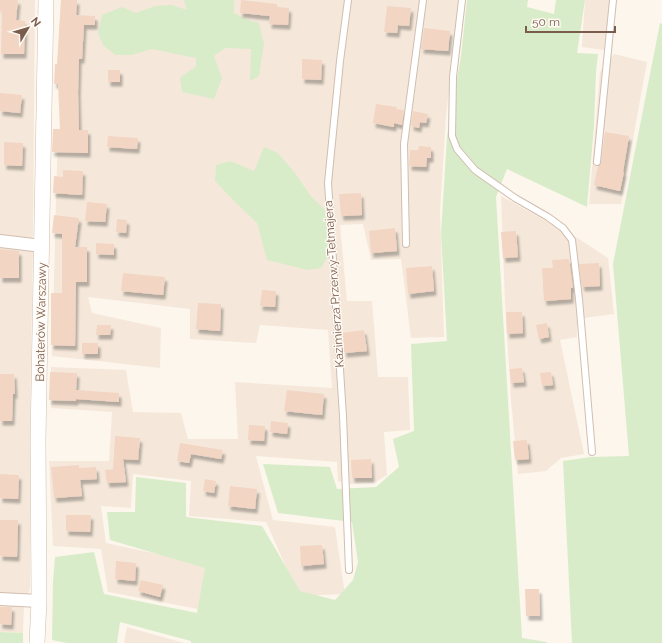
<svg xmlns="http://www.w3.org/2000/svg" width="662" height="643" font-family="Raleway,sans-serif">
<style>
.residential{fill:#f5e8da}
.green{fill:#d8ecc9}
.building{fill:#f3d5c3;filter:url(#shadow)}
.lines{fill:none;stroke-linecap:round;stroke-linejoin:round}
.service-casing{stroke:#d1beb0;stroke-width:8}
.minor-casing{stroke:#d1beb0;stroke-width:14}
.tertiary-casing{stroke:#d1beb0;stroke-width:16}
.service{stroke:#fff;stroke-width:6}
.minor{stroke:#fff;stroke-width:12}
.tertiary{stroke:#fff;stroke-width:15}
.labels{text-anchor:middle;stroke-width:3;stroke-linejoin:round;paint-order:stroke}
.street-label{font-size:12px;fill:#7a5c4d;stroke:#fffaf3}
</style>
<defs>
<filter id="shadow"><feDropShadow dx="2.5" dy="4.5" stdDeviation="1" flood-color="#0004"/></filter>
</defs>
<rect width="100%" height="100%" fill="#fdf6ec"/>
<g class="residential">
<path d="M0 0H35L33 235 31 239H0Z"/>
<path d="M61 0H460L446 116 440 212 444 337 411 338 401 259 371 260 363 224 340 225 347 301H372L378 377H408L410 430 384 432 387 475 374 483 350 484 338 481 337 462 256 456 273 520 335 527 345 594 299 596 266 522 189 516 191 481 133 474 131 508 101 506 106 543 210 565 203 610 108 592 101 549 53 546 49 461H109L112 412 51 408V367L126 370 133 412 181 413 188 439H238L235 382 332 388 328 330 260 325 256 343 190 339V309L88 297 92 313 161 328 160 368 52 356 57 163 60 125 59 35Z"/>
<path d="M585 0H610L604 50 582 47Z"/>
<path d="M614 54 647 62 621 204H589L600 72Z"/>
<path d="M501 196 579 239 608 258 614 314 577 319V337L560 340 584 454 561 458 546 471 518 474 511 400 505 303Z"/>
<path d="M0 242 33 249 30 419V587L28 597 0 596Z"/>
<path d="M0 602 24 603 23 633 0 632Z"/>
<path d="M127 627 184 643H124Z"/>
</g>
<g class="green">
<path d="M184 0H234V13L248 20 259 23 264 44 259 76 250 81 251 49 225 48 214 56 222 78 214 99 182 92 180 78 196 66V58L152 49 132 55H115L103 45 98 33 102 15 122 7 136 13 155 6 172 5 187 10Z"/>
<path d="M467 0H528L527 7 554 14 556 0H585L577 53 598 54 596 72 594 126 587 207 507 169 496 197 522 638 547 642V643H191V641L120 622 117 643H67L52 640 53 581 55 557 94 552 104 594 197 613 205 568 110 540 107 512H135L136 477 186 483V517L262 526 300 591 335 600 353 580 358 562 352 522 278 513 263 464 330 467 337 489 376 487 399 467 393 439 414 431 411 344 447 341 441 234 447 136 461 56Z"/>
<path d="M660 23 662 24V643H572L563 461 591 457 629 456 613 264Z"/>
<path d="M264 147 278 153 295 173 310 195 325 210 329 244 328 256 321 268 308 270 267 260 257 223 234 201 215 181 216 165 230 161 254 171Z"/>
<path d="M0 632 23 633V643H0Z"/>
</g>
<g class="building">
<path d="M0 0H18L16 20 25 21 24 54H1L2 12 0 11Z"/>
<path d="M61 0H77L76 15 95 16V25H84L82 59H79L78 93 79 130H88V153L52 152 53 129H60L58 84H54L55 64H57Z"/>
<path d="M241 0 277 4V7L289 8 288 25 269 24 270 16 240 13Z"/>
<path d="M387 6 411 8 409 26 398 25 397 33 384 32Z"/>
<path d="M424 28 450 31 448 51 421 49Z"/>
<path d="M302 59 322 60 321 80 302 79Z"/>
<rect x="108" y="70" width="12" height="12"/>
<path d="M0 93 22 95 20 113 0 111Z"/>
<path d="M376 104 397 107 396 109 404 110 402 125 394 123V127L373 123Z"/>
<path d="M413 111 428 114 426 123 420 122 419 128 411 126Z"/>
<path d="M605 132 629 136 623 172H624L620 191 594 185 598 166 601 162Z"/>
<path d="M108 136 138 138 137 149 107 147Z"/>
<path d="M4 142 23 143 22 166 4 165Z"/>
<path d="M419 146 431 147V158H427L426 167 409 166 410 150H418Z"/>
<path d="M63 170 83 171 82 195 53 193 54 176 63 177Z"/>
<path d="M361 193 362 215 341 216 339 194Z"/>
<path d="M87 202 107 204 105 222 85 221Z"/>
<path d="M54 215 79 218 75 247H87V282H76L75 346 51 345V293H62V234L52 233Z"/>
<path d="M117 219 127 220 126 233 116 232Z"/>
<path d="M395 228 397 251 371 253 369 231Z"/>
<path d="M516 231 518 257 503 258 501 232Z"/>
<path d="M96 243 114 244V255L96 254Z"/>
<path d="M0 249 19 251V278H0Z"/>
<path d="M569 259 573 288H571V299L544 301 542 268H553L552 260Z"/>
<path d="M599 263 600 286 582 287 579 264Z"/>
<path d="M432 266 434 291 408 294 406 268Z"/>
<path d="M123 273 165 277 163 295 121 291Z"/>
<path d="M262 290 276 291 275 307 260 306Z"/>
<path d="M198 303 221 304 220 331 196 329Z"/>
<path d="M506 312H522L523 333 507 334Z"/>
<path d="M547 323 549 337 539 339 536 325Z"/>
<path d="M97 325H111L110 335H96Z"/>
<path d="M364 330 367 351 344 353 342 333Z"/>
<rect x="82" y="343" width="16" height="11"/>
<path d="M522 368 524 382 511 383 510 369Z"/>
<path d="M50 372 77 373 76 390 119 393V402L76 399V401L49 400Z"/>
<path d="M551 372 553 385 542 386 540 373Z"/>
<path d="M0 374H14L15 394H13L12 421H0Z"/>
<path d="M287 390 324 394 322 415 284 411Z"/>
<path d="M271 421 288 423 287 434 270 432Z"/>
<path d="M249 425 265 426 264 441 248 440Z"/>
<path d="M115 436 140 438 138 460 123 459 126 482 107 483 105 470 113 469Z"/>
<path d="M527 440 529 459 515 460 513 441Z"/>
<path d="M180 443 223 450 221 459 191 454 189 463 177 461Z"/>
<path d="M371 459 372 478H352L351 460Z"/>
<path d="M79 465V468L96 467 97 479 80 480 82 496 54 498 51 467Z"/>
<path d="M0 474 19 475 18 499 0 498Z"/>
<path d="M205 479 216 481 214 493 203 491Z"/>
<path d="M230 486 257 489 255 509 228 506Z"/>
<path d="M66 515H91L90 532 66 531Z"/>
<path d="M0 520H18L17 557 0 556Z"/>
<path d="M322 545 324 564 301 566 300 546Z"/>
<path d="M116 561 136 563 135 581 115 579Z"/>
<path d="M141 580 163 585 160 597 138 591Z"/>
<path d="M525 589H539L540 616H526Z"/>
<path d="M0 607H12L11 625 0 624Z"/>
</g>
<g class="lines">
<g class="service-casing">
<g id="service">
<path d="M348 0 340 61 328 183 343 416 349 570"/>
<path d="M462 0 453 77 452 136 457 149 475 170 515 198 548 217 563 228 572 240 579 299 592 452"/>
<path d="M597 162 613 0"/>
<path d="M406 244 404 144 423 0"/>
</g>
</g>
<g class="minor-casing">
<g id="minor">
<path d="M0 241 42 246"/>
<path d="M0 599 39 601"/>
</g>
</g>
<g class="tertiary-casing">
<path id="tertiary" d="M37 643 39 601 38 440 46 0"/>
</g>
<use href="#service" class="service"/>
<use href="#minor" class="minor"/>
<use href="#tertiary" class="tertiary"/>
</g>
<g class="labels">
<g class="street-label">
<text transform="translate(334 284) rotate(-94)" y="4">Kazimierza Przerwy-Tetmajera</text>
<text transform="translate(41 322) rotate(-89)" y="4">Bohaterów Warszawy</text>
</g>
</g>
<g transform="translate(28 28) rotate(52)" stroke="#fffaf3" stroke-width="3" paint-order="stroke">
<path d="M0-3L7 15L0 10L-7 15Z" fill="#7a5c4d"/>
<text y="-6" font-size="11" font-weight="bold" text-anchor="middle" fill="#7a5c4d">N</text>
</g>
<path d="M526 26v6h89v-6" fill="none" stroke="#7a5c4d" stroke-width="2"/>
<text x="532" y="26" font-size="12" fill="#7a5c4d" stroke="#fffaf3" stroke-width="3" paint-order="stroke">50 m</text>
</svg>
